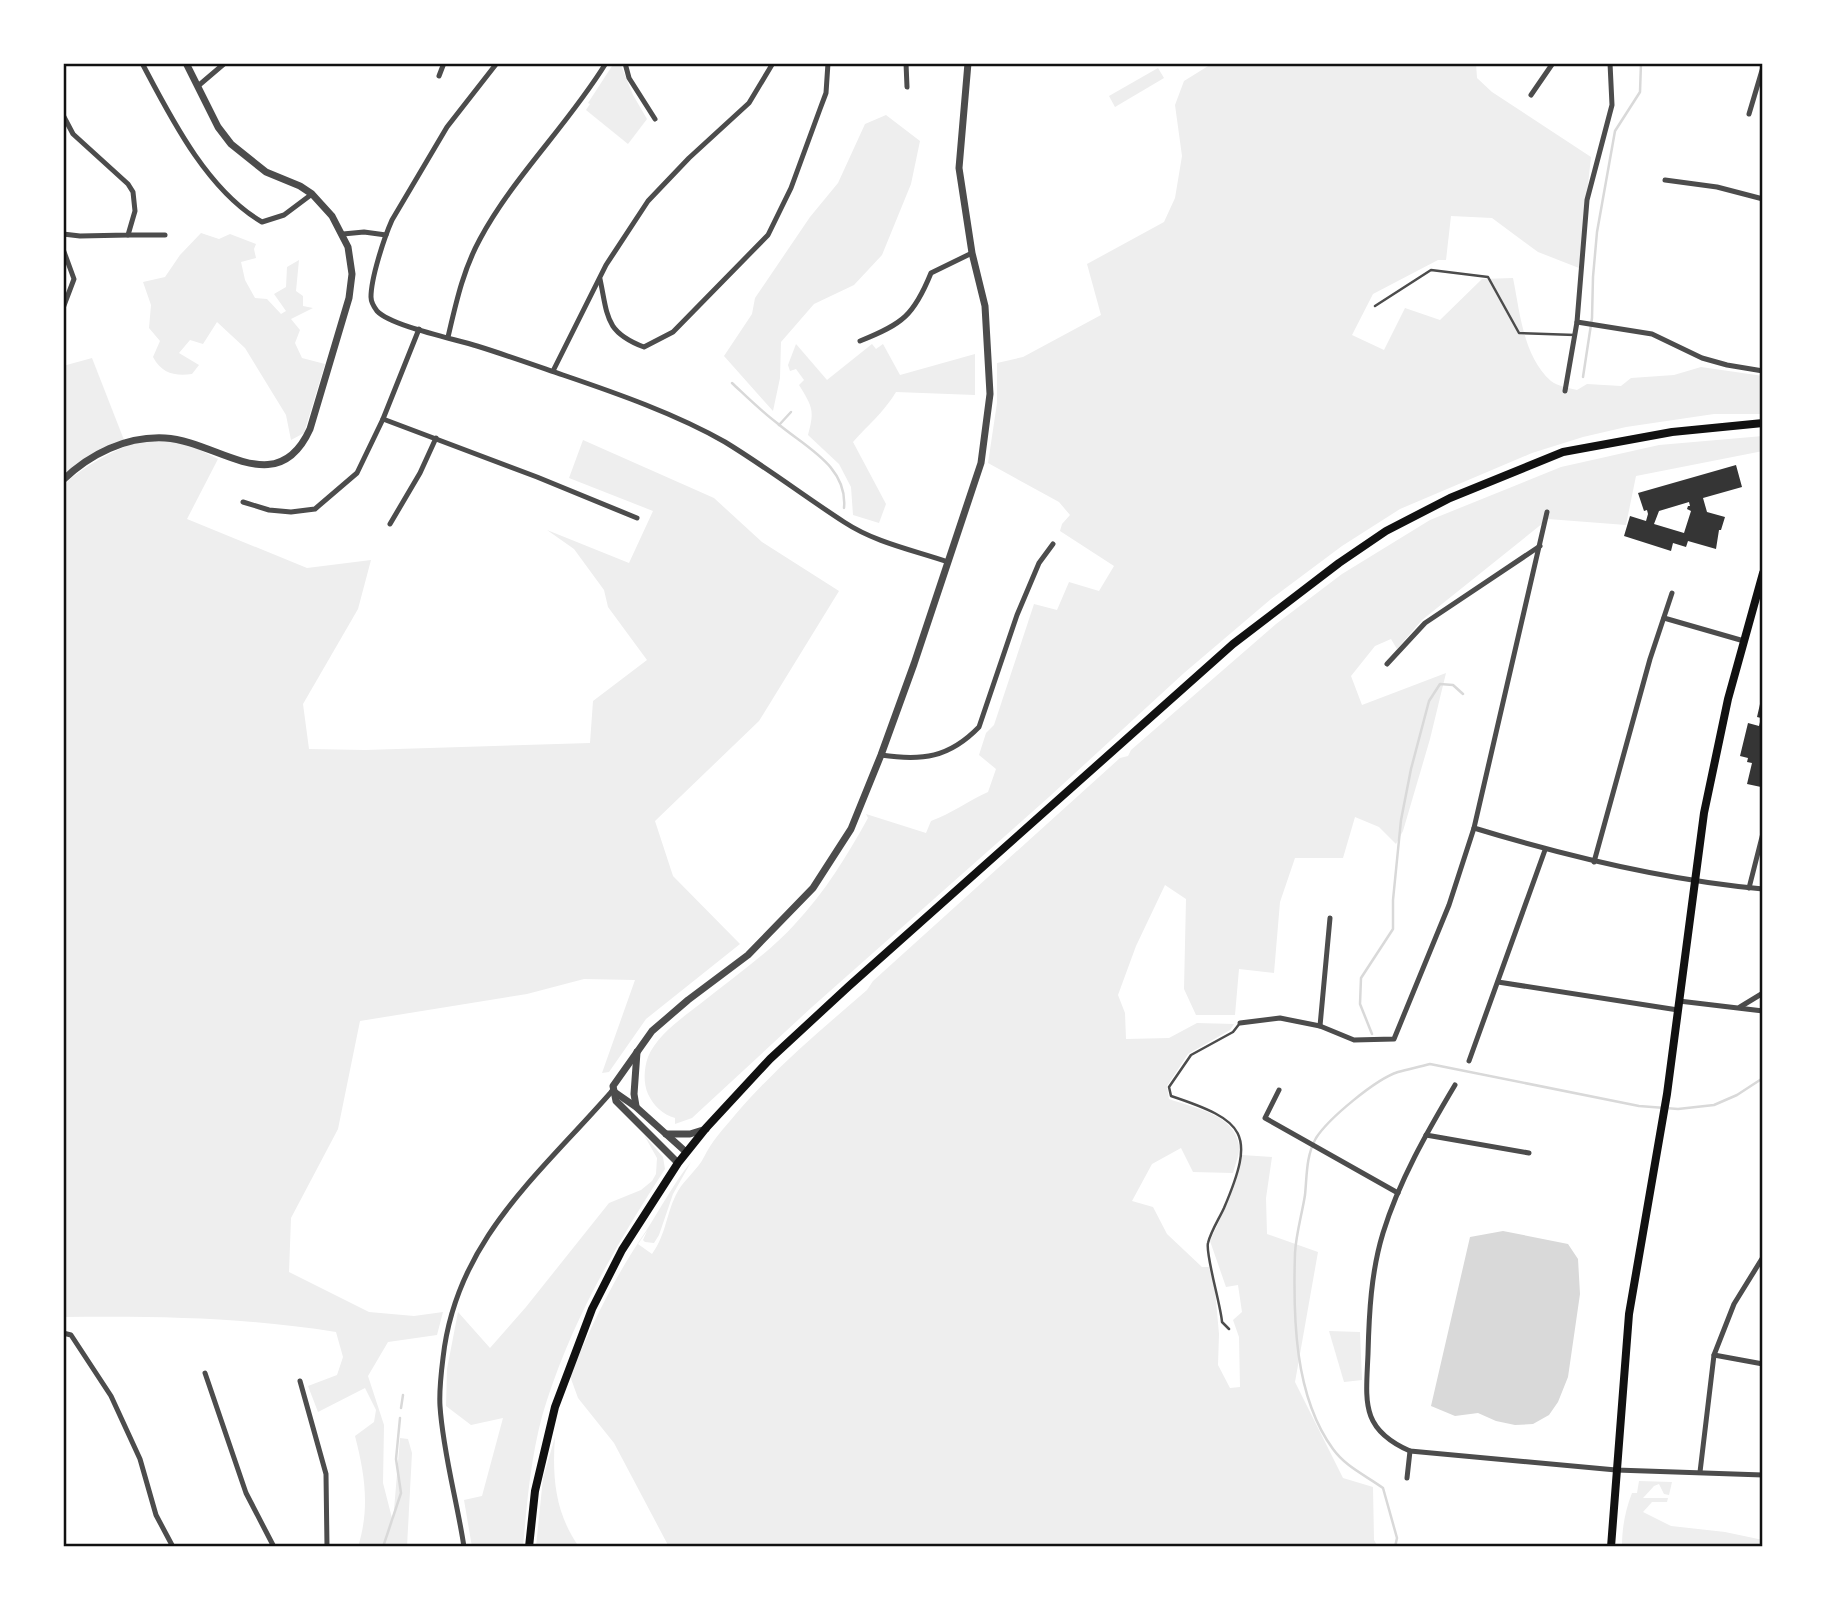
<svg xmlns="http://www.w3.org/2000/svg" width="1826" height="1610" font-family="Karla,sans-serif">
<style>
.green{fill:#eee}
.water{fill:#d9d9d9}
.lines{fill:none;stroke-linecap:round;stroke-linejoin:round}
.stream{stroke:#d9d9d9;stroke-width:2.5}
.building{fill:#353535;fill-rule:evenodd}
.service{stroke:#4c4c4c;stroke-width:2.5}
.minor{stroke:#4c4c4c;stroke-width:5}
.tertiary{stroke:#4c4c4c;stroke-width:7}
.secondary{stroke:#111;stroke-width:8}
.neatline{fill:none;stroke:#111;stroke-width:2.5}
</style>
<rect width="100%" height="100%" fill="#fff"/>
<g class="green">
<path d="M614 63H620L633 95 647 119 628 144 586 110 590 104 588 103Z"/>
<path d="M1213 63H1476L1477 78 1492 92 1591 157 1579 268 1538 252 1492 218 1451 216 1446 260H1438L1373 294 1352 335 1384 350 1405 308 1440 320 1482 279 1513 278C1520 312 1523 356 1551 381 1557 386 1569 388 1577 390L1587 384 1621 386 1631 378 1674 375 1701 367 1763 376V414H1714L1626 427 1583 437 1532 453 1400 509 1342 546 1271 599 1184 673 1049 797 812 1007 692 1118 675 1124V1118C663 1115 653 1105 648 1094 643 1083 644 1068 648 1057 657 1035 682 1018 700 1004 732 978 768 954 795 924 825 892 847 856 868 818L866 814 926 833 931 821C951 814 968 801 988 792L996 769 979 755 986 733 994 725 1034 604 1057 610 1069 582 1099 591 1114 566 1060 531 1062 524 1070 515 1059 502 988 463 997 403V363L1023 357 1101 315 1087 264 1164 222 1175 198 1182 156 1175 105 1184 81Z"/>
<path d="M1158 68 1164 78 1115 107 1109 96Z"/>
<path d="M886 115 920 141 911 184 882 255 854 285 814 304 781 342 780 378 773 411 724 356 752 314 755 298 810 217 838 183 865 124Z"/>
<path d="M201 233 219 239 230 234 256 244 254 249 256 258 241 262 245 280 255 298 267 299 281 314 286 311 274 294 286 287 287 267 299 260 296 291 303 296V306L313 308 291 319 300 330 295 343 302 358 325 364 304 433 291 440 286 415 245 348 217 322 203 344 190 340 179 353 199 365 192 374C175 376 162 374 153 357L160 341 149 328 151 305 143 282 165 277 180 255Z"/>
<path d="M796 344 827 380 872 344 876 349 883 344 900 375 975 354V395L896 392C884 412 868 425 853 442L886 504 879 523 853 515 851 487 839 464 808 435C815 410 812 406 799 385L804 380 796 369 790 371 788 365Z"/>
<path d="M92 358 124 440 63 481V366Z"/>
<path d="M1763 436V451L1636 476 1626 525 1548 519 1422 620 1397 649 1391 639 1375 646 1351 676 1362 705 1446 673 1430 739 1403 831 1396 844 1379 827 1355 817 1343 858H1295L1280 902 1274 973 1239 969 1235 1015H1196L1184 989 1186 899 1165 885 1136 946 1118 995 1125 1013 1126 1039 1169 1038 1197 1023 1234 1024 1230 1030 1188 1054 1167 1086 1169 1099C1194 1108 1235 1114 1239 1146 1240 1154 1235 1165 1233 1173L1193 1172 1181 1148 1152 1164 1132 1201 1153 1207 1167 1234 1202 1267H1209L1215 1290 1219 1334 1218 1365 1230 1388 1240 1387 1239 1337 1233 1320 1242 1312 1238 1285 1226 1287 1210 1241 1226 1206 1242 1155 1272 1157 1266 1198 1267 1234 1318 1252 1295 1382 1343 1478 1373 1487 1374 1540 1378 1547H669L614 1443 578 1398 570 1376C591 1326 615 1276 646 1231 661 1208 673 1184 691 1162L673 1194 659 1235 654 1243 645 1242 643 1240 647 1231 638 1244 652 1254C667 1233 666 1212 678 1191 685 1179 698 1169 704 1157 711 1142 724 1128 735 1115 775 1068 821 1030 867 990L873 981 1120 758 1128 756 1131 750 1276 624 1342 574 1430 520 1561 467 1659 445Z"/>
<path d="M140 440 182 441 218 459 187 519 307 568 371 560 358 609 303 704 309 749 365 750 590 743 593 701 647 660 608 607 604 590 574 549 547 530 629 563 653 511 569 478 583 440 714 498 762 542 839 591 759 721 655 821 673 876 740 944 646 1019 609 1072 602 1073 635 980 584 979 527 994 360 1021 338 1129 291 1218 289 1272 369 1312 414 1316 443 1312 437 1335 388 1342 368 1376 384 1425 383 1483 393 1522 400 1438 408 1439 412 1453 407 1547H358C370 1508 365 1475 355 1436L374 1422 376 1410 365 1388 318 1412 308 1386 337 1375 343 1357 336 1332C242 1317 157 1316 63 1317V485C87 464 111 452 140 440Z"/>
<path d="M644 1135 663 1157 665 1169C618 1241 574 1317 547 1400 532 1444 527 1501 523 1547H472L464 1500 482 1496 503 1418 471 1425 446 1406 447 1369 458 1312 490 1348 526 1307 609 1203 641 1190 652 1181 656 1174 657 1158Z"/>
<path d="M1329 1331 1360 1332 1362 1380 1344 1382Z"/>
<path d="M555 1437C552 1477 555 1513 579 1547H536L543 1478Z"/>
<path d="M1639 1481 1672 1482 1669 1495 1664 1494 1659 1484 1654 1486 1643 1498H1668L1667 1502H1652L1643 1512 1671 1526 1725 1532 1763 1540V1547H1622C1622 1528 1625 1511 1632 1493H1637Z"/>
</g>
<path class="water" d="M1503 1231 1568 1244 1578 1259 1580 1294 1568 1377 1558 1402 1549 1415 1533 1424 1515 1425 1496 1421 1478 1413 1455 1416 1431 1406 1470 1237Z"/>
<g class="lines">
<g class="stream">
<path d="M1583 377 1592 318 1593 277 1597 232 1615 131 1640 92 1641 63"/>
<path d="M732 383C747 397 761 411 777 423 805 447 848 466 844 508"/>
<path d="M779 425 791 412"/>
<path d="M1372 1034 1360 1004 1361 978 1393 929V900L1401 820 1411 769 1429 701 1440 684 1453 685 1463 694"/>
<path d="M401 1408 403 1395"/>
<path d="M383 1547 401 1493 396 1459 400 1418"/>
<path d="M1395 1547 1397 1538 1383 1488C1365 1475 1346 1467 1333 1449 1294 1396 1293 1316 1295 1253 1296 1234 1302 1214 1305 1195 1307 1175 1306 1156 1316 1138 1329 1118 1376 1079 1398 1072 1409 1069 1419 1067 1430 1064L1639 1106 1678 1109 1714 1105 1737 1095 1763 1078"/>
</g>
</g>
<g class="building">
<path d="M1736 465 1742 487 1703 498 1707 512 1725 517 1721 530H1719L1716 549 1688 541 1686 547 1673 543 1671 551 1624 536 1630 516 1646 521 1648 514 1647 510 1644 511 1638 493ZM1689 502 1690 506H1688L1687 509 1691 511 1684 533 1654 524 1659 511Z"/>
<path d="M1760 704 1763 705 1761 787 1747 784 1752 763 1747 762 1748 758 1740 756 1748 723 1759 726 1761 718 1757 717Z"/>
</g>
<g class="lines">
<g class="service">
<path d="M1375 306 1431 270 1488 277 1519 333 1575 335"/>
<path d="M1229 1329 1222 1322C1221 1306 1205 1253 1208 1243 1211 1231 1219 1219 1224 1208 1256 1133 1246 1121 1171 1096L1169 1087 1191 1055 1233 1032 1240 1023"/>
</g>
<g class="minor">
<path d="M142 63C171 118 207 190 262 222L284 215 312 194"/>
<path d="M497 63 447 127 392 220C384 238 371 278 371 297 371 303 374 307 377 311 391 326 455 339 477 346 506 355 534 365 563 375 616 393 676 414 725 442 766 467 804 496 844 522 876 543 913 550 948 562"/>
<path d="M625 63 629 78 655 119"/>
<path d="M906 63 907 87"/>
<path d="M439 76 444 63"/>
<path d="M198 86 225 63"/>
<path d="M1531 95 1553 63"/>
<path d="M1749 114 1763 67"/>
<path d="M63 115 73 134 128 184 133 192 135 211 128 235 80 236 63 234"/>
<path d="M1665 180 1717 187 1763 199"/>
<path d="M343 234 364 232 386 235"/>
<path d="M128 235H165"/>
<path d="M63 249 74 279 63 308"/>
<path d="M600 279C608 317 605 332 644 347L673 332 768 235 791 188 820 109 826 93 828 63"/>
<path d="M1577 322 1652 334 1702 358 1727 365 1763 371"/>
<path d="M448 337C456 303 463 270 480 239 514 176 568 125 606 63"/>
<path d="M860 341C903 324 914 315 931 273L972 253"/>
<path d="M553 371 606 265 648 201 689 158 749 103 773 63"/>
<path d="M1565 391 1577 322 1587 200 1612 105 1610 63"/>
<path d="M383 419 537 477 637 518"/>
<path d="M243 502 269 510 291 512 315 509 357 473 383 419 419 329"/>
<path d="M390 524 420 473 436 438"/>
<path d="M1664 618 1744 641"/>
<path d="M1387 664 1425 623 1540 546"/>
<path d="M881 755C922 761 949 758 979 727L1017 615 1039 563 1053 544"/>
<path d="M1474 828C1569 857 1664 880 1763 889"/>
<path d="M1594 862 1650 659 1672 593"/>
<path d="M1749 888 1763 833"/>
<path d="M1498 982 1678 1010"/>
<path d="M1679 1001 1763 1011"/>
<path d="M1740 1007 1763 993"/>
<path d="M1240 1023 1280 1018 1320 1026 1354 1040 1394 1039 1449 905 1474 828 1547 512"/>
<path d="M1320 1026 1330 918"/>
<path d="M1469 1061 1545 850"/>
<path d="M1455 1085C1427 1132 1399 1181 1383 1233 1371 1272 1369 1314 1368 1354 1366 1402 1360 1429 1410 1451L1616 1470 1763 1475"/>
<path d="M1279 1090 1265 1118 1398 1193"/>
<path d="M1426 1135 1529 1153"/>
<path d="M63 1333 71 1335 111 1396 140 1459 156 1515 173 1547"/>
<path d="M1714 1355 1763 1364"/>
<path d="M205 1373 246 1493 274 1547"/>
<path d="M300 1381 326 1474 327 1547"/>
<path d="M1700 1472 1714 1355 1734 1304 1763 1257"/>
<path d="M1407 1478 1410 1451"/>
<path d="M464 1547C457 1500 443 1453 440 1406 439 1390 441 1374 443 1358 456 1240 539 1175 613 1090"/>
</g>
<g class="tertiary">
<path d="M63 480C90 454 126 436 165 438 218 441 277 502 310 429L349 298 352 274 348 247 332 216 312 194 300 186 266 172 231 144 218 127 186 63"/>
<path d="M613 1091 636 1107 686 1152"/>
<path d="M636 1106 634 1094 637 1052"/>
<path d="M666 1134H690L706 1129"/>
<path d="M678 1163 616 1101 613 1086 652 1031 688 1000 748 955 813 888 851 829 881 755 914 664 981 463 990 394 985 306 972 253 959 168 968 63"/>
</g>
<g class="secondary">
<path d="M529 1547 535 1491 555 1407 592 1309 622 1250 678 1163 706 1128 770 1059 849 986 1233 644 1339 563 1386 531 1450 498 1563 452 1672 432 1763 423"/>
<path d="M1611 1547 1629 1314 1667 1094 1704 813 1728 699 1763 573"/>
</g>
</g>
<rect width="1826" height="1610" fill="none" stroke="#ffffff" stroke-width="130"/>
<rect x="65" y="65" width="1696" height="1480" class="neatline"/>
</svg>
